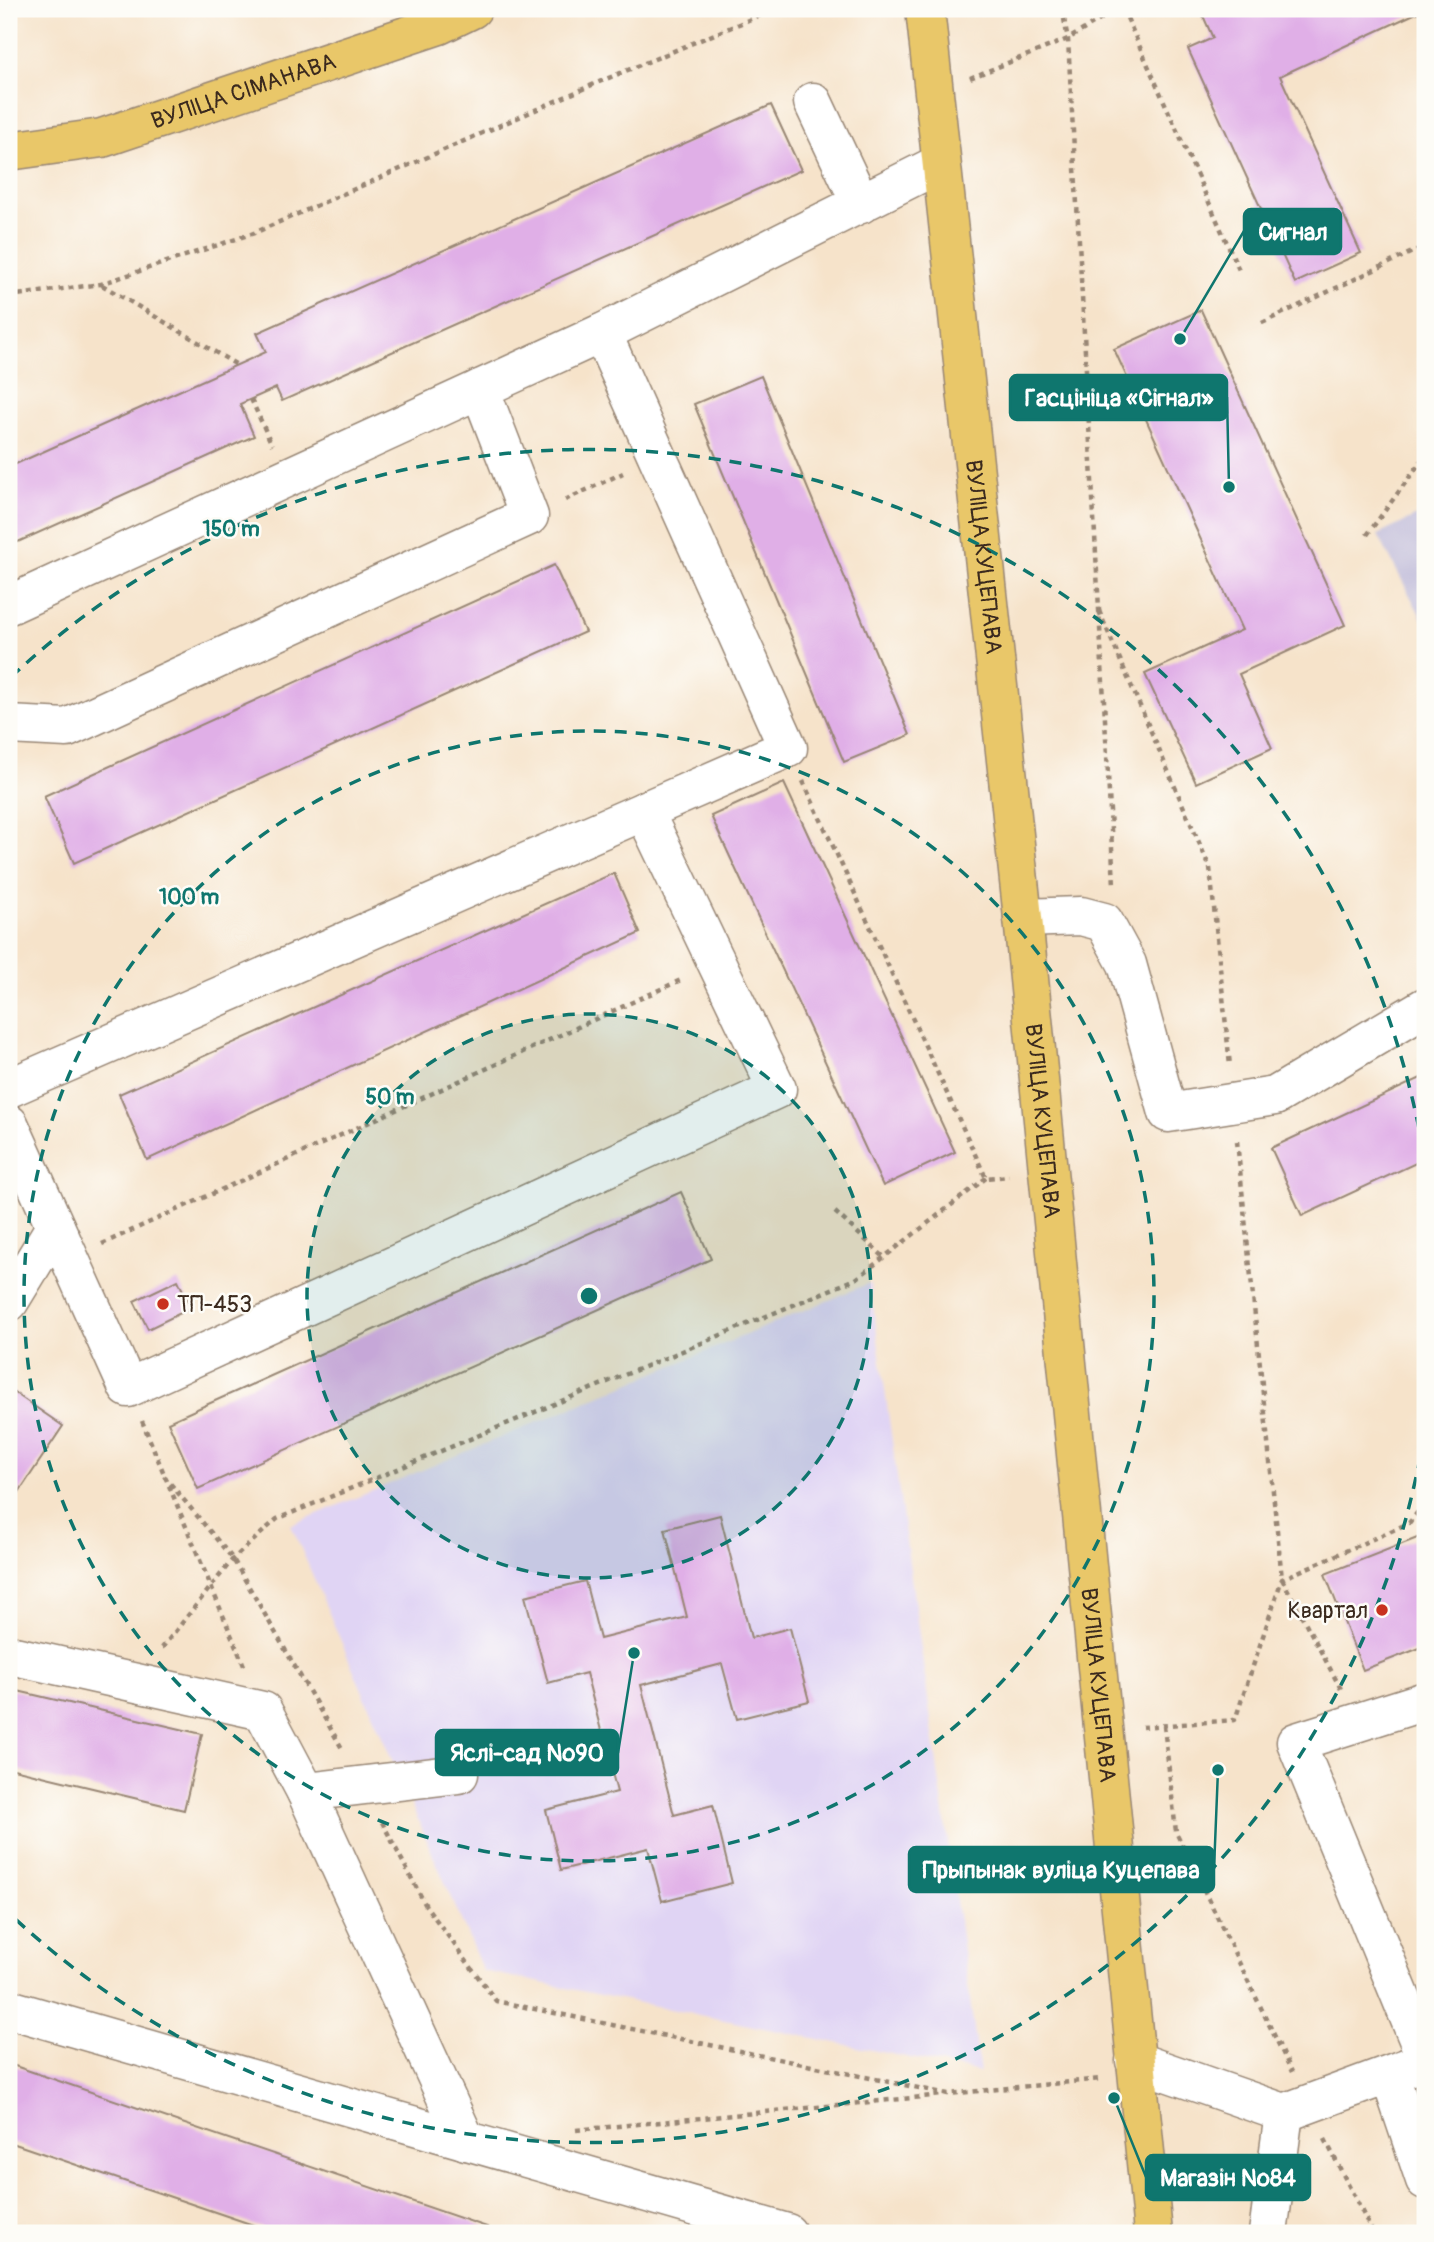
<svg xmlns="http://www.w3.org/2000/svg" width="1434" height="2242" font-family="Pangolin,sans-serif">
<style>
.built{fill:#e0d4f4}
.industrial{fill:#c4c0db}
.building{fill:#e0afe7}
.lines{fill:none;stroke-linecap:round;stroke-linejoin:round}
.minor-casing{stroke:#988674;stroke-width:41}
.major-casing{stroke:#988674;stroke-width:41}
.path{stroke:#988674;stroke-width:4.5;stroke-dasharray:5 5;stroke-linecap:butt}
.minor{stroke:#fff;stroke-width:38}
.major{stroke:#e9c769;stroke-width:38}
.ring{fill:none;stroke:#0f766e;stroke-width:3.5;stroke-dasharray:12 9}
.poi-dot{fill:#c8321e;stroke:#fdfcf7;stroke-width:2.5}
.labels{text-anchor:middle;stroke-width:5;stroke-linejoin:round;paint-order:stroke}
.street-label{font-size:23px;fill:#3b2a1e;stroke:#fdfcf7}
.poi-label{font-size:23px;fill:#3b2a1e;stroke:#fdfcf7;text-anchor:start}
.centre{fill:#0f766e;stroke:#fdfcf7;stroke-width:3.5}
.ring-label{font-size:21px;text-anchor:middle;font-weight:bold;fill:#0f766e;stroke:#fdfcf7;stroke-width:5;stroke-linejoin:round;paint-order:stroke}
.leader{fill:none;stroke:#0f766e;stroke-width:2.5}
.callout-dot{fill:#0f766e;stroke:#fdfcf7;stroke-width:2.5}
.callout{fill:#0f766e;stroke:#0f766e;stroke-width:2.5}
.callout-label{font-size:24px;text-anchor:middle;font-weight:bold;fill:#fff}
</style>
<rect width="100%" height="100%" fill="#fdfcf7"/>
<filter id="ink" filterUnits="userSpaceOnUse"><feTurbulence type="fractalNoise" baseFrequency=".0143" numOctaves="2"/><feDisplacementMap in="SourceGraphic" scale="14" xChannelSelector="R" yChannelSelector="G"/><feConvolveMatrix kernelMatrix="1 2 1 2 8 2 1 2 1" color-interpolation-filters="sRGB"/></filter>
<filter id="wash" filterUnits="userSpaceOnUse"><feTurbulence type="fractalNoise" baseFrequency=".00686" numOctaves="4" result="noise"/><feDisplacementMap in="SourceGraphic" scale="28" xChannelSelector="R" yChannelSelector="G"/><feGaussianBlur stdDeviation="1.57" result="paint"/><feColorMatrix in="noise" values="0 0 0 0 0 0 0 0 0 0 0 0 0 0 0 0 0 1.4 0 .05"/><feComposite in="paint" operator="in"/></filter>
<g filter="url(#wash)">
<rect width="100%" height="100%" fill="#f6e3ca"/>
<path class="built" d="M870 1283 980 2072 483 1971 291 1525Z"/>
<path class="industrial" d="M1425 512V624L1378 535Z"/>
<g id="blocks">
<g class="building">
<path d="M1200 9H1425L1280 76 1361 253 1295 283 1188 49 1213 38Z"/>
<path d="M771 105 801 170 282 401 276 388 240 404 254 436 9 546V467L266 352 257 333Z"/>
<path d="M1201 310 1345 625 1239 674 1272 748 1196 783 1145 674 1242 630 1114 349Z"/>
<path d="M761 376 910 735 844 762 694 404Z"/>
<path d="M554 565 585 632 74 863 44 796Z"/>
<path d="M784 783 955 1152 883 1186 711 816Z"/>
<path d="M614 873 640 933 147 1160 119 1094Z"/>
<path d="M1423 1077 1425 1081V1172L1420 1161 1302 1216 1271 1148Z"/>
<path d="M681 1192 711 1259 198 1489 168 1422Z"/>
<path d="M178 1280 191 1308 148 1329 134 1301Z"/>
<path d="M9 1389 63 1426 9 1507Z"/>
<path d="M720 1515 751 1638 790 1628 809 1701 737 1719 722 1664 641 1685 674 1815 713 1805 732 1883 662 1901 648 1848 561 1870 546 1810 617 1792 586 1673 548 1683 525 1596 585 1581 600 1639 687 1617 665 1529Z"/>
<path d="M1425 1535V1646L1363 1670 1325 1574Z"/>
<path d="M9 1689 202 1734 184 1810 9 1768Z"/>
<path d="M9 2064 487 2227 484 2233H277L9 2142Z"/>
</g>
</g>
</g>
<g filter="url(#ink)">
<use href="#blocks" fill-opacity="0" stroke="#988674" stroke-width="2"/>
<g class="lines">
<g class="minor-casing">
<g id="minor">
<path d="M813 102 861 204"/>
<path d="M9 605 602 333 941 163"/>
<path d="M9 725 67 728 529 516 480 389"/>
<path d="M1023 918 1081 916 1104 922 1127 964 1168 1113 1275 1096 1425 1007"/>
<path d="M9 1088 644 811"/>
<path d="M9 1124 128 1388 777 1089 644 811 788 748 602 333"/>
<path d="M9 1302 55 1227"/>
<path d="M10 1655 263 1711 306 1792 466 2141"/>
<path d="M1425 1701 1296 1742 1425 2056"/>
<path d="M306 1792 459 1774"/>
<path d="M9 2009 787 2233"/>
<path d="M1135 2061 1284 2113 1425 2061"/>
<path d="M1390 2076 1425 2180"/>
<path d="M1268 2233 1284 2113"/>
</g>
</g>
<g class="major-casing">
<g id="major">
<path id="s1" d="M925 9 1023 918 1153 2233"/>
<path id="s2" d="M9 151 102 138 439 25 472 9"/>
</g>
</g>
<g class="path">
<path d="M1062 9 1068 39 1114 885"/>
<path d="M1123 9 1239 270"/>
<path d="M970 78 1068 39 1118 9"/>
<path d="M102 285 237 365"/>
<path d="M9 296 101 284 254 233 599 82 775 9"/>
<path d="M1262 323 1425 246"/>
<path d="M251 399 272 445"/>
<path d="M565 500 623 473"/>
<path d="M1367 535 1425 456"/>
<path d="M1099 611 1210 868 1230 1066"/>
<path d="M803 781 986 1178 1009 1176"/>
<path d="M1237 1141 1282 1579 1341 1689"/>
<path d="M835 1212 884 1257"/>
<path d="M102 1244 683 979"/>
<path d="M142 1421 245 1668"/>
<path d="M164 1476 233 1559 343 1750"/>
<path d="M162 1648 233 1559 277 1519 856 1279 986 1178"/>
<path d="M1164 1726 1176 1832 1292 2072"/>
<path d="M1142 1727 1235 1720 1282 1579 1409 1523 1425 1503"/>
<path d="M382 1822 426 1906 496 2001 948 2094 1101 2079"/>
<path d="M576 2130 943 2095"/>
<path d="M1325 2139 1373 2233"/>
</g>
<use href="#minor" class="minor"/>
<use href="#major" class="major"/>
</g>
</g>
<circle cx="589" cy="1296" r="282" fill="#0f766e" fill-opacity=".12"/>
<g class="ring">
<circle cx="589" cy="1296" r="282"/>
<circle cx="589" cy="1296" r="565"/>
<path d="M1424 1436A847 847 0 0 1 11 1915M11 677A847 847 0 0 1 1424 1156"/>
</g>
<g class="poi-dot">
<circle cx="163" cy="1304" r="7"/>
<circle cx="1382" cy="1610" r="7"/>
</g>
<g class="labels">
<g class="street-label">
<text dy="8" stroke="none"><textPath href="#s2" startOffset="243">ВУЛІЦА СІМАНАВА</textPath></text>
<text dy="8" stroke="none"><textPath href="#s1" startOffset="551">ВУЛІЦА КУЦЕПАВА</textPath></text>
<text dy="8" stroke="none"><textPath href="#s1" startOffset="1118">ВУЛІЦА КУЦЕПАВА</textPath></text>
<text dy="8" stroke="none"><textPath href="#s1" startOffset="1685">ВУЛІЦА КУЦЕПАВА</textPath></text>
</g>
<g class="poi-label">
<text x="177" y="1312">ТП-453</text>
<text x="1368" y="1618" text-anchor="end">Квартал</text>
</g>
</g>
<circle cx="589" cy="1296" r="10" class="centre"/>
<g class="ring-label">
<text x="231" y="536">150 m</text>
<text x="189" y="904">100 m</text>
<text x="390" y="1104">50 m</text>
</g>
<path class="leader" d="M1180 339L1244 231M1229 487L1227 397M634 1653L618 1753M1218 1770L1214 1869M1114 2098L1146 2177"/>
<g class="callout-dot">
<circle cx="1180" cy="339" r="7"/>
<circle cx="1229" cy="487" r="7"/>
<circle cx="634" cy="1653" r="7"/>
<circle cx="1218" cy="1770" r="7"/>
<circle cx="1114" cy="2098" r="7"/>
</g>
<g class="callout">
<rect x="1244" y="209" width="97" height="45" rx="7"/>
<rect x="1010" y="375" width="217" height="45" rx="7"/>
<rect x="436" y="1730" width="182" height="45" rx="7"/>
<rect x="909" y="1847" width="305" height="45" rx="7"/>
<rect x="1146" y="2155" width="164" height="45" rx="7"/>
</g>
<g class="callout-label">
<text x="1293" y="240">Сигнал</text>
<text x="1119" y="406">Гасцініца «Сігнал»</text>
<text x="527" y="1761">Яслі-сад №90</text>
<text x="1061" y="1878">Прыпынак вуліца Куцепава</text>
<text x="1228" y="2186">Магазін №84</text>
</g>
<rect width="1434" height="2242" fill="none" stroke="#fdfcf7" stroke-width="35"/>
</svg>
